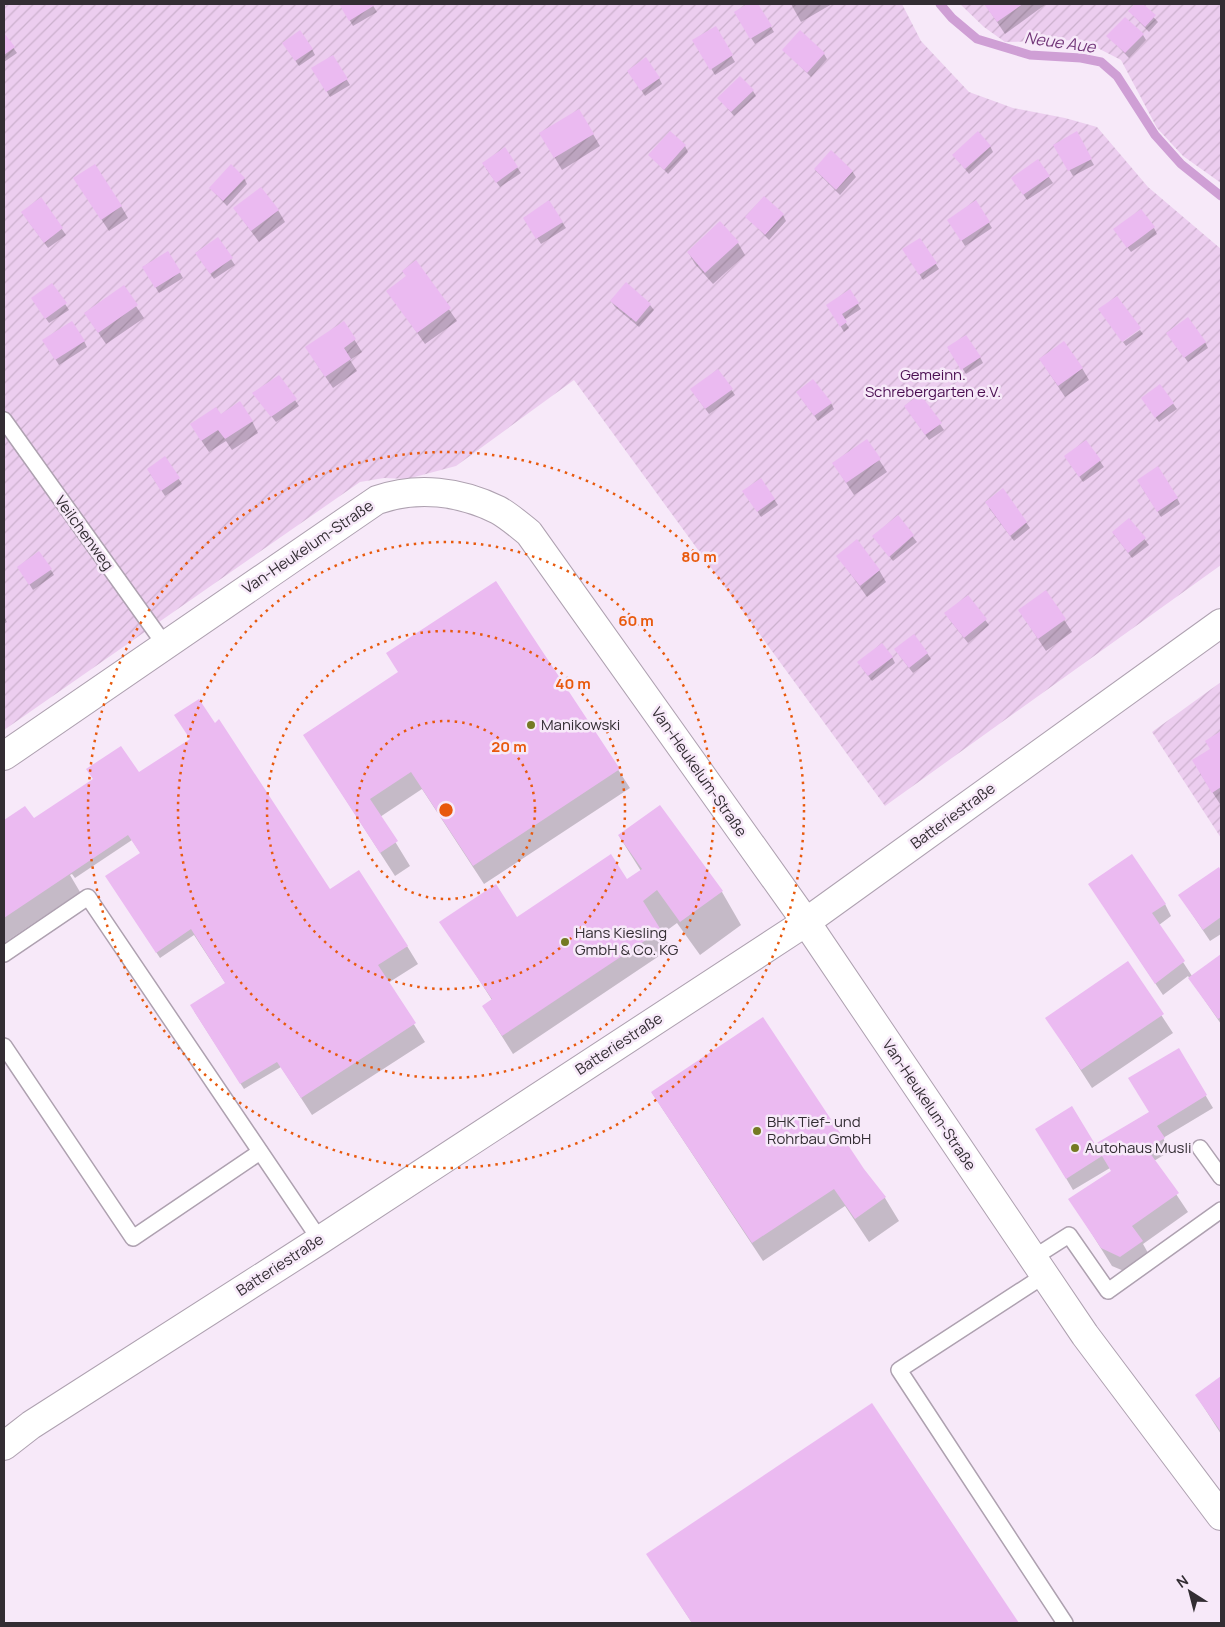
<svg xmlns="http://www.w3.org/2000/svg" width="1225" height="1627" font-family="Manrope,sans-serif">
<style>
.garden{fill:url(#garden-furrows)}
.shadow{fill:#0003}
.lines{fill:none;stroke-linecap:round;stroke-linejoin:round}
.stream{stroke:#cf9fd5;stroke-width:9}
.building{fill:#ebbaf1}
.lane-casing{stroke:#aea1b0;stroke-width:18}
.street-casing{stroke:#aea1b0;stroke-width:30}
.lane{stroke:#fff;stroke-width:15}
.street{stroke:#fff;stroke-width:28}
.ring{fill:none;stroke:#e8590c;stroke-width:2.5;stroke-dasharray:2.5 5}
.poi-dot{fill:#747a23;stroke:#f7e9f9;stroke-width:2}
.labels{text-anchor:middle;stroke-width:5;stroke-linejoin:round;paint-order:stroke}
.park-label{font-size:15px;fill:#4a0e51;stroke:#f7e9f9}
.street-label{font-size:15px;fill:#332d33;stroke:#f7e9f9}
.poi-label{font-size:15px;fill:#332d33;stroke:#f7e9f9;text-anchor:start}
.water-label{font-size:16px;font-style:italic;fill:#74397b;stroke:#f7e9f9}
.centre{fill:#e8590c;stroke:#f7e9f9;stroke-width:2.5}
.ring-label{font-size:15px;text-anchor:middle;font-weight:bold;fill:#e8590c;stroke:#f7e9f9;stroke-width:5;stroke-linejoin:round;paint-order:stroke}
</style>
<defs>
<pattern id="garden-furrows" width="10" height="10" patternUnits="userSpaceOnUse" patternTransform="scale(1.25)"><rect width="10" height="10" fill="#eccdef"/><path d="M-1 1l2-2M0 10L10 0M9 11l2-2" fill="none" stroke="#cbb0cd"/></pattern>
</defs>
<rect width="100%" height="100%" fill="#f7e9f9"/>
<g class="garden">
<path d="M4 4H902L921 41 969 92 1013 108 1065 118 1097 127 1148 187 1221 249V565L885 806 574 380 456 466 407 479 384 478 360 482 4 730Z"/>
<path d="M960 4H1221V183L1183 156 1157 128 1121 60 1082 40 1005 42 984 27Z"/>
<path d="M1221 682V838L1152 732Z"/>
</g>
<g class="shadow">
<path d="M372 4 377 12 353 26 341 5Z"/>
<path d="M750 4H757L774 32 755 44 735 13Z"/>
<path d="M791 4H832L801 22Z"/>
<path d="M985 4H1046L1005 34Z"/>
<path d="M1137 4H1141L1158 22 1149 32 1129 11Z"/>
<path d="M715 28 735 62 715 75 694 40Z"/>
<path d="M4 35 17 53 4 62Z"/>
<path d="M1143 35 1146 40 1129 58 1108 36Z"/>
<path d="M287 49H312L315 55 299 66Z"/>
<path d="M784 50 824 54 827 59 811 77Z"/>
<path d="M333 57 350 85 330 97 313 68Z"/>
<path d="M632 76 659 78 662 84 645 96Z"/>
<path d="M753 91 756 96 734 116 719 98Z"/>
<path d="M1076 133 1094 165 1073 176 1055 145Z"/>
<path d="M541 134H593L600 146 562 170Z"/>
<path d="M685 146 688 152 668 174 650 155Z"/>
<path d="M990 146 993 152 969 174 954 155Z"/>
<path d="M1038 161 1053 183 1027 200 1016 184Z"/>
<path d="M517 167 521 173 500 187 486 169Z"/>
<path d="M815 170 852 171 856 177 840 195Z"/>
<path d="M244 178 247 184 227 206 210 188Z"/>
<path d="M82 190 121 206 128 218 109 231Z"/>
<path d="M41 199 66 235 48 248 26 218Z"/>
<path d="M549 202 566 228 541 244 524 218Z"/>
<path d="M976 202 992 228 965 246 952 225Z"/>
<path d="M235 209 278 210 285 222 259 242Z"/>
<path d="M783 215 786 221 769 240 747 217Z"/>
<path d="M1154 228 1157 234 1131 252 1118 235Z"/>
<path d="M218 239 235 265 214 279 200 259Z"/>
<path d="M920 239 939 269 923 280 907 255Z"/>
<path d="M738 243 745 255 713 284 695 264 688 252Z"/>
<path d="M168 252 183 278 159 293 143 267Z"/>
<path d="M416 262 457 321 425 344 388 291 407 276Z"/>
<path d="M52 284 69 310 49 323 36 304Z"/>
<path d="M123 287 144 318 106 344 85 313Z"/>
<path d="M849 291 861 309 844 320 849 328 844 332 831 310Z"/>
<path d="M611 301 650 305 654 310 639 327 615 307Z"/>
<path d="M344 323 362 352 350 360 357 371 333 388 314 360Z"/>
<path d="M1140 330 1143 334 1126 346 1123 342Z"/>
<path d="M1171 339 1205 342 1208 348 1188 362Z"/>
<path d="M84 341 87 347 59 365 47 346Z"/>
<path d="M952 353 980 357 983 363 966 374Z"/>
<path d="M1040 359 1082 368 1089 380 1065 397Z"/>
<path d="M718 370 735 395 709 414 695 395Z"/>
<path d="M279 376 299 406 276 422 257 398Z"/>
<path d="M1160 386 1177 409 1159 422 1146 404Z"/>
<path d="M920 396 944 430 929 440 909 412Z"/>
<path d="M801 398 831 403 834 409 818 421Z"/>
<path d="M220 416 252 421 258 433 232 450 226 441 209 452 199 437Z"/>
<path d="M867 441 887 472 854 495 841 475Z"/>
<path d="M1086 441 1104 467 1083 482 1069 462Z"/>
<path d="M165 458 182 484 165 496 151 475Z"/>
<path d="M1141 486 1177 498 1180 504 1161 517Z"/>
<path d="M1003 490 1030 528 1014 541 989 508Z"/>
<path d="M747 496 774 499 778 505 761 517Z"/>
<path d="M897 517 917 542 893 561 877 541Z"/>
<path d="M1129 519 1149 545 1132 558 1113 533Z"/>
<path d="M838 556 879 570 886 582 867 597Z"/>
<path d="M51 570 54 575 33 590 22 573Z"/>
<path d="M496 582 630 788 484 884 422 789 380 817 410 866 395 876 304 735 399 673Z"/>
<path d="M1046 592 1072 632 1046 651 1019 610Z"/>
<path d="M967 596 989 625 968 643 949 619Z"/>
<path d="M4 616 7 622 4 624Z"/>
<path d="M927 653 931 659 913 673 899 655Z"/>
<path d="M892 657 895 663 872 681 862 668Z"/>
<path d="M1221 732V803L1220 804 1200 773 1212 749 1207 741Z"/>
<path d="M138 774 330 890 407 946 418 964 388 983 425 1042 312 1115 281 1067 244 1089 194 1011 226 984 194 935 160 958 110 882 141 854 132 840 75 878 72 874 70 875 80 892 4 943V822L25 808 38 827Z"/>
<path d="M619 836 722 892 741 925 700 955 677 923 662 934 671 948 513 1054 483 1006 492 1000 474 972 517 919 627 881 641 871Z"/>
<path d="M1218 869 1221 873V934L1210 941 1180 896Z"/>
<path d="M1097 896 1165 904 1171 916 1159 925 1192 976 1221 955V1024L1188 976 1163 995Z"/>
<path d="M1127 963 1173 1033 1092 1088 1047 1018Z"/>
<path d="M1178 1049 1213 1108 1163 1138 1170 1151 1154 1161 1188 1212 1143 1244 1152 1260 1131 1274 1112 1266 1070 1199 1113 1172 1110 1168 1073 1190 1044 1141 1094 1146 1150 1112Z"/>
<path d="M652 1093 863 1169 885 1198 899 1221 869 1242 845 1206 763 1261Z"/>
<path d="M1221 1377V1434L1196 1395Z"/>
<path d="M871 1405 1018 1623H692L648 1555Z"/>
</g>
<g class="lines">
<path class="stream" d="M940 4 952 18 977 39 1030 55 1081 58 1101 62 1117 76 1155 135 1181 164 1221 196"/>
</g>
<g class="building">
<path d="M339 4H374L375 5 349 21Z"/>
<path d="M747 4H758L772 26 750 39 734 12Z"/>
<path d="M984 4H1023L997 22Z"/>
<path d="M1135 4H1143L1156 15 1145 27 1128 11Z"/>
<path d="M1125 17 1144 34 1125 53 1106 36Z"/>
<path d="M716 26 733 55 710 70 692 40Z"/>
<path d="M300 30 313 49 295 61 282 43Z"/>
<path d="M800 30 825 53 807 73 782 50Z"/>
<path d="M4 33 15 47 4 55Z"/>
<path d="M333 55 348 79 326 92 311 68Z"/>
<path d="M646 57 660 78 641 91 627 71Z"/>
<path d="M740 76 754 90 731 112 717 98Z"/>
<path d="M579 109 594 134 554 158 539 133Z"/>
<path d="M670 131 686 145 664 170 648 155Z"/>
<path d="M978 131 991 146 965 169 952 155Z"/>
<path d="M1077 131 1092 159 1068 171 1053 145Z"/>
<path d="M505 147 518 167 496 183 482 163Z"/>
<path d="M831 150 853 171 836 190 814 169Z"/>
<path d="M1038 159 1050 176 1023 195 1011 178Z"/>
<path d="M95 164 122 206 101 220 73 178Z"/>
<path d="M231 164 245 178 223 201 209 188Z"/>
<path d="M261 187 279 210 251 231 233 208Z"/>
<path d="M764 196 784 214 765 235 745 217Z"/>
<path d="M41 197 63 228 44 243 21 212Z"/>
<path d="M549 200 563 222 536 239 523 218Z"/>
<path d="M976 200 990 222 961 241 947 220Z"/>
<path d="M1141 209 1155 227 1127 248 1113 229Z"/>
<path d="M720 221 739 242 705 273 687 252Z"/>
<path d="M218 237 233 258 210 274 195 253Z"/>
<path d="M920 238 937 263 919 275 902 249Z"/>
<path d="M168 251 181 272 155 288 142 267Z"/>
<path d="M416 260 451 308 417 333 386 291 406 276 402 271Z"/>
<path d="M626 282 651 304 636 322 610 301Z"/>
<path d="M52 283 67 303 45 319 31 298Z"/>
<path d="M124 285 138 305 98 333 84 313Z"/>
<path d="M850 289 859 303 842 314 847 322 840 327 826 305Z"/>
<path d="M1117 296 1141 328 1122 342 1098 309Z"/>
<path d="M1188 317 1206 342 1184 358 1166 333Z"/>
<path d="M72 321 85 341 55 360 42 340Z"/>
<path d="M344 321 356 339 344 348 351 359 325 377 305 347Z"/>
<path d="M966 335 981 357 961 370 947 347Z"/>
<path d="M1064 341 1083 368 1058 386 1039 359Z"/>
<path d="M718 369 733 389 705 409 690 389Z"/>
<path d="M279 375 297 399 271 417 252 393Z"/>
<path d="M813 379 832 403 814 416 796 392Z"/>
<path d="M1160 384 1174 403 1155 418 1141 398Z"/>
<path d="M920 394 942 423 925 435 904 406Z"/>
<path d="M240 401 253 421 225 439 218 430 201 441 190 424 216 407 221 414Z"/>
<path d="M867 439 881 459 846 483 832 463Z"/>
<path d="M1086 440 1101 460 1079 477 1064 456Z"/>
<path d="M165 456 180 478 161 491 147 469Z"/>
<path d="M1158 466 1178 498 1157 512 1137 480Z"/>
<path d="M761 478 775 499 757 512 742 491Z"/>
<path d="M1003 488 1027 522 1010 536 985 502Z"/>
<path d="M898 515 914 535 889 557 872 536Z"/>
<path d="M1129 518 1146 538 1128 553 1112 532Z"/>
<path d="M857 539 880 570 860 586 836 556Z"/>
<path d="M39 551 52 569 29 585 17 567Z"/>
<path d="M496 581 620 769 473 866 411 772 370 799 398 841 380 853 303 735 398 672 386 653Z"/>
<path d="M1046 590 1066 619 1038 639 1018 610Z"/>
<path d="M968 595 987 619 964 638 944 613Z"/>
<path d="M914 634 928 653 909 668 894 649Z"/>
<path d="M882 643 893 657 868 676 857 662Z"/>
<path d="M199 699 215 723 219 719 330 889 359 870 408 946 378 965 416 1023 301 1098 277 1062 240 1084 190 1005 225 983 191 929 156 953 105 876 140 853 128 835 4 918V820L25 806 34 818 93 779 86 769 121 746 139 772 190 739 174 715Z"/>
<path d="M1221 731V787L1212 793 1192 760 1210 749 1205 741Z"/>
<path d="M660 805 723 891 680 922 657 890 643 901 661 930 502 1036 482 1006 492 999 439 922 496 884 517 917 611 854 627 879 642 869 618 835Z"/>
<path d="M1132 854 1166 904 1152 913 1185 961 1155 984 1088 884Z"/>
<path d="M1219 867 1221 871V917L1203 930 1178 895Z"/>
<path d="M1221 954V1017L1218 1019 1188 978Z"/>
<path d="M1128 961 1164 1014 1081 1070 1045 1018Z"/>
<path d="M763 1017 864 1169 886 1197 855 1219 834 1189 752 1243 651 1092Z"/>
<path d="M1179 1048 1207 1095 1157 1126 1165 1138 1147 1149 1179 1193 1132 1226 1143 1241 1120 1257 1101 1248 1068 1199 1111 1171 1102 1156 1066 1179 1035 1129 1072 1106 1095 1144 1149 1112 1128 1078Z"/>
<path d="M1221 1376V1432L1195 1395Z"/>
<path d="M872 1403 1019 1623H692L646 1554Z"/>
</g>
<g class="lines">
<g class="lane-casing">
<g id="lane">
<path d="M4 420 165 645"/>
<path d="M4 954 88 897 320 1240"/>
<path d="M4 1046 133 1238 260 1152"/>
<path d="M1200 1148 1221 1177"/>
<path d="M1033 1258 1069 1235 1108 1291 1221 1210"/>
<path d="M1045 1275 899 1370 1065 1623"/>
</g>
</g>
<g class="street-casing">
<g id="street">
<path d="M4 756 377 500C417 486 460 491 498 510 509 516 519 525 529 533L806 922 1085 1335 1221 1516"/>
<path d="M4 1446 31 1425 320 1240 806 922 1221 623"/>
</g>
</g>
<use href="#lane" class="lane"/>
<use href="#street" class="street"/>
</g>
<g class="ring">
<circle cx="446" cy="810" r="89"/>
<circle cx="446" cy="810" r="179"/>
<circle cx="446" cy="810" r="268"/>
<circle cx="446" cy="810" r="358"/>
</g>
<g class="poi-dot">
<circle cx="531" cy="725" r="5"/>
<circle cx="565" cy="942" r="5"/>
<circle cx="757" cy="1131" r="5"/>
<circle cx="1075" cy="1148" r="5"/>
</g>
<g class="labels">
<g class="park-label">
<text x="933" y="380">Gemeinn.<tspan x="933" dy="17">Schrebergarten e.V.</tspan></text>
</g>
<g class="street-label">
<text transform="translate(84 533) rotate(54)" y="5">Veilchenweg</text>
<text transform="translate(308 547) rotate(-34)" y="5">Van-Heukelum-Straße</text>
<text transform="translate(699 772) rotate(55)" y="5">Van-Heukelum-Straße</text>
<text transform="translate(953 816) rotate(-36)" y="5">Batteriestraße</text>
<text transform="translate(619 1044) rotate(-33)" y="5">Batteriestraße</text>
<text transform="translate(929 1105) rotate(56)" y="5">Van-Heukelum-Straße</text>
<text transform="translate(280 1265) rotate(-33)" y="5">Batteriestraße</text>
</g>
<g class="poi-label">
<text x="541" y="730">Manikowski</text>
<text x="575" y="938">Hans Kiesling<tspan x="575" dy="17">GmbH &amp; Co. KG</tspan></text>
<text x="767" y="1127">BHK Tief- und<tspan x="767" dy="17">Rohrbau GmbH</tspan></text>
<text x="1085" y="1153">Autohaus Musli</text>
</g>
<g class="water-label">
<text transform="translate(1060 42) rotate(8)" y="6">Neue Aue</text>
</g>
</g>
<circle cx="446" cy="810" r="8" class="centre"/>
<g class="ring-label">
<text x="699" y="562">80 m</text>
<text x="636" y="626">60 m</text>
<text x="573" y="689">40 m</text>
<text x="509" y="752">20 m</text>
</g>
<rect width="1225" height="1627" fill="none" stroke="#332d33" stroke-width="10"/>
<g transform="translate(1190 1592) rotate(324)" stroke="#f7e9f9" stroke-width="4" paint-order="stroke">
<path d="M0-4L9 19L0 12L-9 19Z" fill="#332d33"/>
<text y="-8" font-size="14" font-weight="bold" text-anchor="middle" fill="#332d33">N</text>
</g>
</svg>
